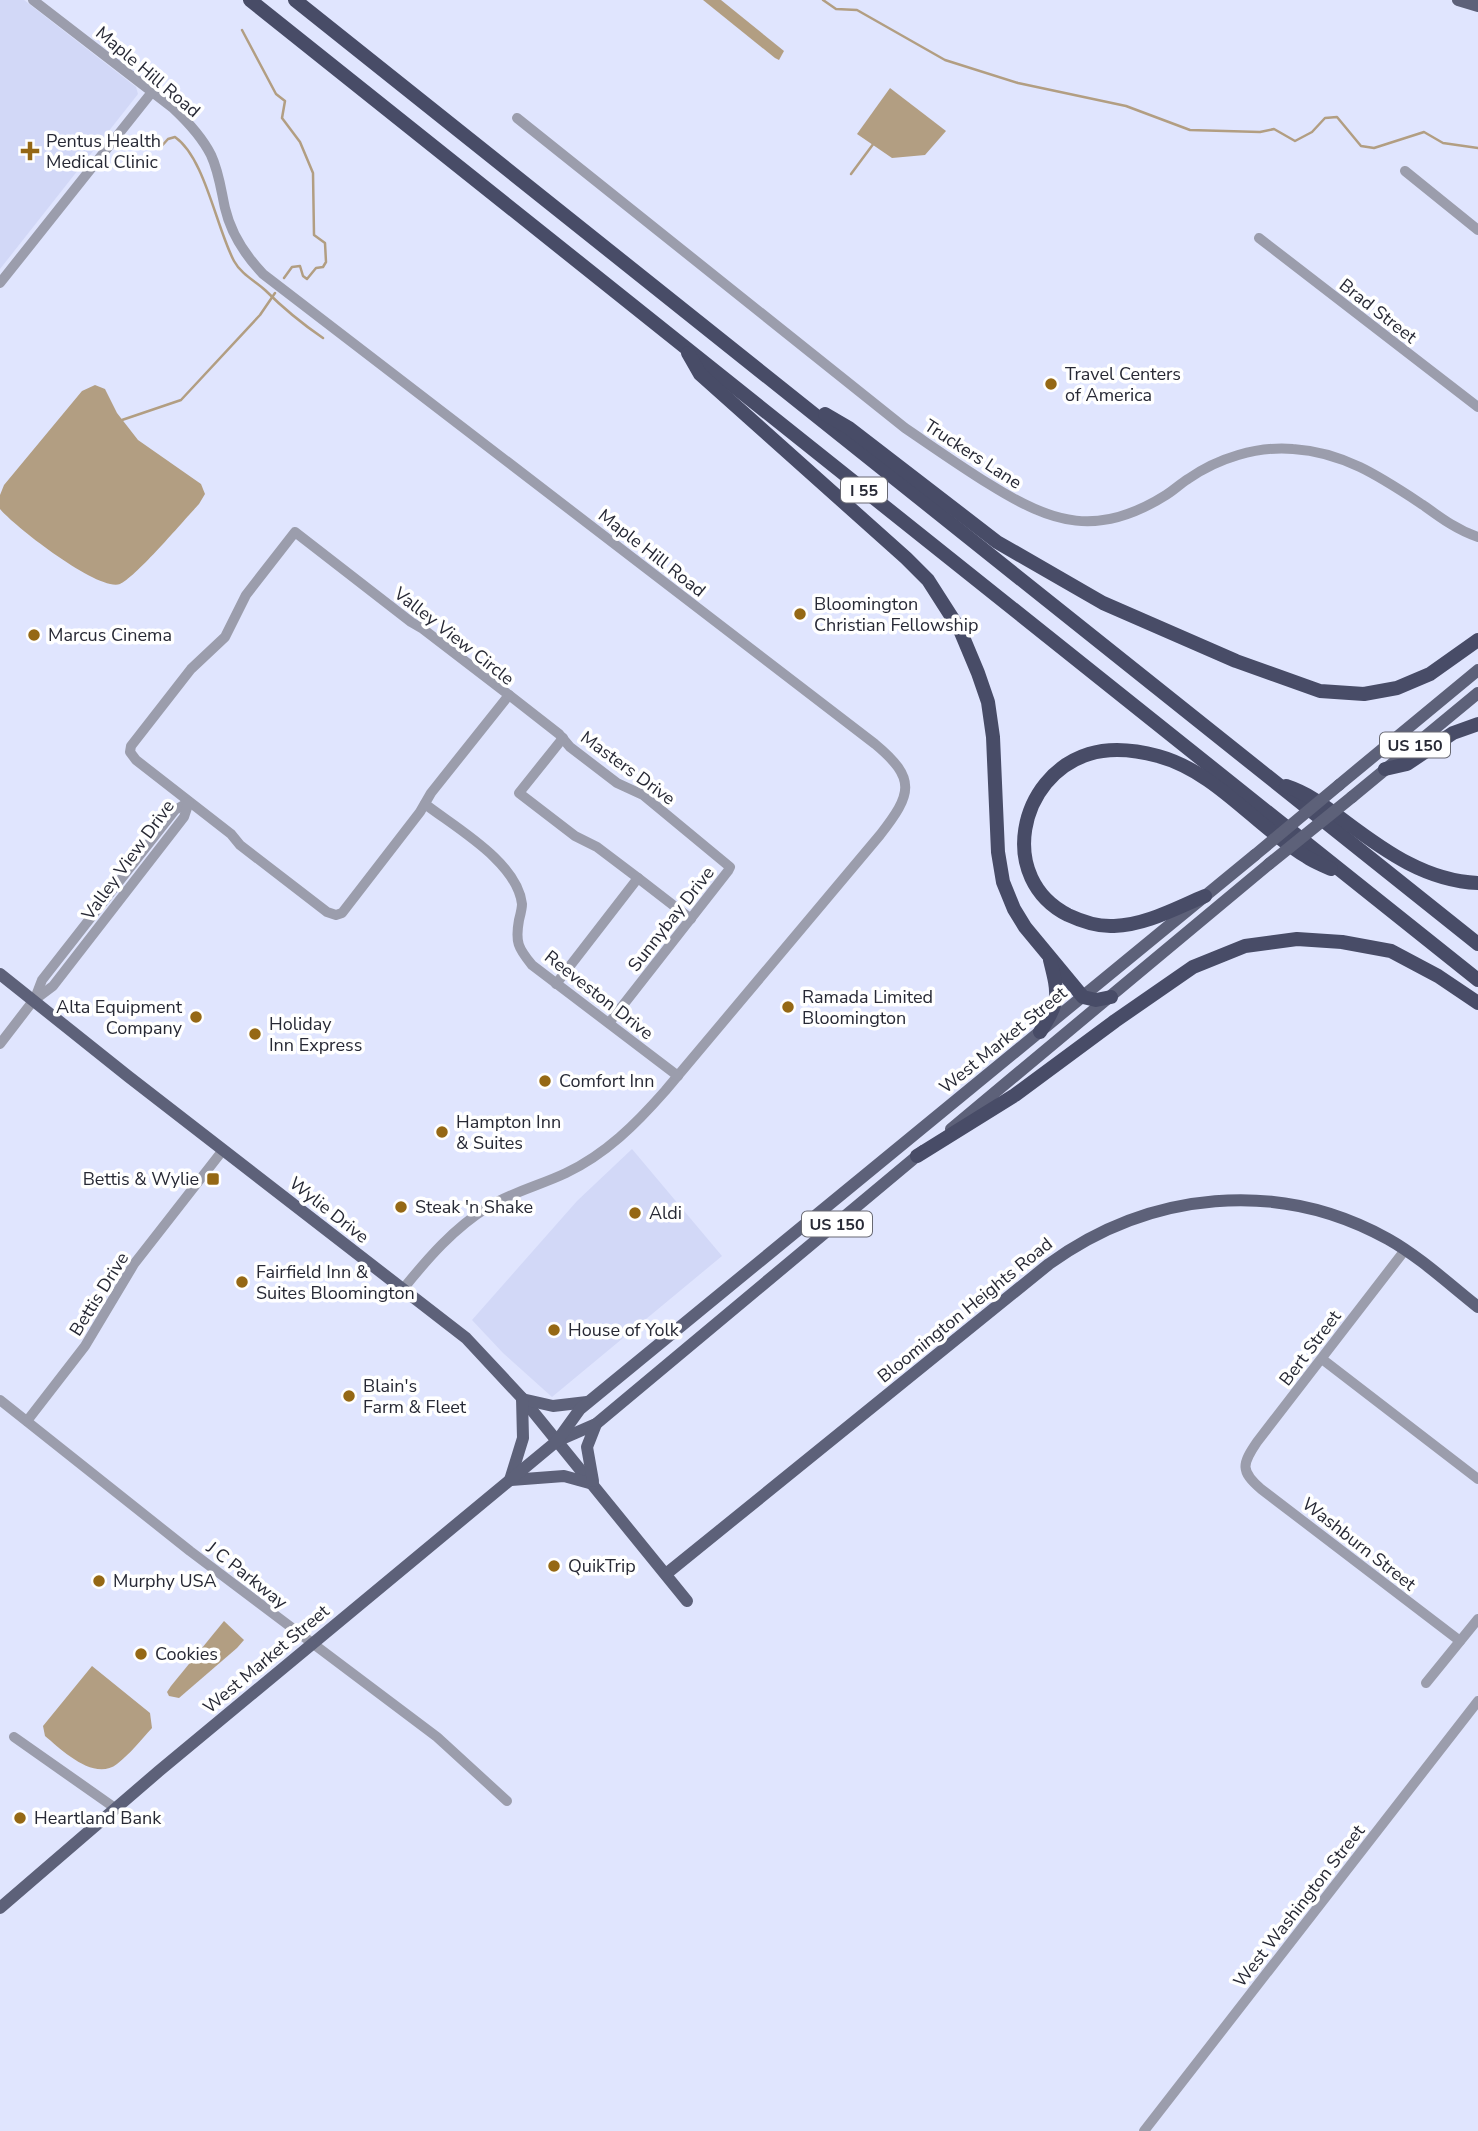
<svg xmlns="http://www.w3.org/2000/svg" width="1478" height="2131" font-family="'Nunito Sans',sans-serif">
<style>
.built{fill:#d2d8f7}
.water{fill:#b29e82}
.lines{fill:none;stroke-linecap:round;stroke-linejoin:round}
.stream{stroke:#b29e82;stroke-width:2.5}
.minor{stroke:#9b9dac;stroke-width:10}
.major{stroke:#5d6179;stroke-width:12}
.highway{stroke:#484c67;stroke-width:14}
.major-bridge{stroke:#5d6179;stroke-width:12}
.poi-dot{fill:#956815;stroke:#fff;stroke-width:2.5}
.labels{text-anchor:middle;stroke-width:7;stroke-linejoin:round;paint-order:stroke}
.shield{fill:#fff;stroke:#686972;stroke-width:2}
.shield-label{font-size:16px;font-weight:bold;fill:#272935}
.street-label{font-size:18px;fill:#272935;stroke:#fff}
.poi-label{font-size:18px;fill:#272935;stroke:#fff;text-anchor:start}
</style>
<rect width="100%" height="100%" fill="#e0e5fe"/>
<g class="built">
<path d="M0 0H24L136 87 138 94 0 269Z"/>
<path d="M632 1149 722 1256 552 1397 503 1353 472 1320 577 1201Z"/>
</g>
<g class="water">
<path d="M703 0H721L784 51 779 60 775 58Z"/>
<path d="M890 88 946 131 925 155 892 158 857 134Z"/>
<path d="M95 385 105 389 117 413 138 440 201 484 205 494 199 504C185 519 135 578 120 584 99 592 15 527 0 509V495L4 485 82 391Z"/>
<path d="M224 1621 244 1640 237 1648 179 1698 169 1696 167 1692 171 1686Z"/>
<path d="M92 1666 150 1713 152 1728C141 1740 130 1754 117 1764 94 1782 62 1750 45 1736L43 1726Z"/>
</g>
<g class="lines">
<g class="stream">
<path d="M823 0 836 9 857 10 945 60 1018 83 1126 106 1190 130 1260 132 1274 129 1295 141 1312 132 1325 118 1337 117 1361 146 1374 148 1424 132 1443 143 1478 148"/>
<path d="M242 30 276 94 285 101 282 118 300 142 313 173 314 235 325 243 326 262 323 267 316 268 307 279 303 276 300 266 292 267 284 278"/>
<path d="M155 146 159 149 168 139 175 137C205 158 216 227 234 261 241 274 255 281 265 290 284 309 301 323 323 338"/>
<path d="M851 174 874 143"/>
<path d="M122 420 181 400 260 315 275 293"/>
</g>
<g class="minor">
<path d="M33 0 173 108C188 122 202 137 211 155 219 172 221 190 225 208 231 234 245 255 263 274L875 744C917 779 912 794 880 835L665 1091C636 1124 606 1154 566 1173 541 1185 512 1192 488 1207 454 1228 428 1258 403 1289"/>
<path d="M517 118 905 428C933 447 960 466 989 484 1053 524 1098 538 1166 495 1174 490 1180 484 1188 479 1218 458 1257 446 1293 449 1344 452 1382 478 1423 505 1441 518 1457 530 1478 537"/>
<path d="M1405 171 1478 230"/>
<path d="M1259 238 1478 407"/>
<path d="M0 283 152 92"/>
<path d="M295 532 411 622 423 629 509 695 431 793 420 812 342 913 336 915 327 912 240 845 231 834 136 760 130 752 131 746 191 669 225 637 246 595Z"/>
<path d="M509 695 559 734 570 747 617 783 643 795 730 867 728 871 609 1023"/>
<path d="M425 804C456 828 517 862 522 904 522 909 520 916 519 920 515 942 518 948 532 965L678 1076"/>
<path d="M638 878 691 919"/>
<path d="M556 984 638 878 597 847 575 836 519 793 563 738"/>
<path d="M34 1001 42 980 175 810 189 802"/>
<path d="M0 1044 33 1001 53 986 184 817 189 802"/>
<path d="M1405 1250 1257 1442C1242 1464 1240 1471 1261 1489L1460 1641"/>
<path d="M1322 1359 1478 1479"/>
<path d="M0 1400 190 1551 437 1737 507 1801"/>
<path d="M27 1421 85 1346 134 1264 223 1150"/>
<path d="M1426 1683 1478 1619"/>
<path d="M14 1737 115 1808"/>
<path d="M1144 2131 1478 1701"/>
</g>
<g class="major">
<path d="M1458 0 1478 6"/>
<path d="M1339 785 1478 670"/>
<path d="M1352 797 1478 693"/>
<path d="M0 974 129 1077 466 1338 522 1398 687 1601"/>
<path d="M951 1129 1269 864"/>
<path d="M522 1399 553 1406 587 1402"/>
<path d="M557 1441 596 1424 923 1151"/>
<path d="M510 1480 523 1438 522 1398"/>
<path d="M511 1480 564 1476 593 1484"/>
<path d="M593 1481 587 1447 596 1424"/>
<path d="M666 1574 1049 1264C1150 1191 1278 1178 1388 1239 1420 1257 1449 1284 1478 1307"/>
<path d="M0 1908 159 1771 557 1441 580 1409 1255 855"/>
</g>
<g class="highway">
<path d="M250 0 1478 980"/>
<path d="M295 0 1478 944"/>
<path d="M688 353 700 374 906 558 928 580 960 630 978 673 988 702 993 737 998 852 1003 882 1014 909 1025 927 1083 997 1096 1000 1111 997"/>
<path d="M825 414 849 428 997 542 1103 603 1236 661 1320 691 1364 694 1397 688 1430 674 1478 640"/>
<path d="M1385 769 1407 764 1453 733 1478 724"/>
<path d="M1286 786C1310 794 1326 807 1346 822 1386 852 1427 881 1478 883"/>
<path d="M1205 896C1176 908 1146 925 1114 926 1098 927 1083 922 1068 915 997 879 1018 776 1089 754 1111 747 1136 750 1158 756 1217 772 1256 827 1307 857 1314 862 1323 865 1331 869"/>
<path d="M1040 1032C1060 1000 1059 996 1050 960"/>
<path d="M917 1156 1015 1095 1115 1021 1193 967 1245 946 1297 939 1342 942 1391 951 1438 976 1478 1003"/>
</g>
<g class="major-bridge">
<path d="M1255 855 1339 785"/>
<path d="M1269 864 1352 797"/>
</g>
</g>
<g class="poi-dot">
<path d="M26.5 140.5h7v7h7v7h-7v7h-7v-7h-7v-7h7z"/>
<circle cx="1051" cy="384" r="7"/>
<circle cx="800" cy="614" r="7"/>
<circle cx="34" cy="635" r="7"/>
<circle cx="788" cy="1007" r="7"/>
<circle cx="196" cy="1017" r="7"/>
<circle cx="255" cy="1034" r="7"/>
<circle cx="545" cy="1081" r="7"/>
<circle cx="442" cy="1132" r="7"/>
<rect x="206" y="1172" width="14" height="14" rx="3.5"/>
<circle cx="401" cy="1207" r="7"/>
<circle cx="635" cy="1213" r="7"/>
<circle cx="242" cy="1282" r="7"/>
<circle cx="554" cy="1330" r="7"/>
<circle cx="349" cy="1396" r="7"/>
<circle cx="554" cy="1566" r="7"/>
<circle cx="99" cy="1581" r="7"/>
<circle cx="141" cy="1654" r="7"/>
<circle cx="20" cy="1818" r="7"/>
</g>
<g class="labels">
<g class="shield">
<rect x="841" y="477.5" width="46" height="25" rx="5"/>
<rect x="1380" y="732.5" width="70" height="25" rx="5"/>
<rect x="802" y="1211.5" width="70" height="25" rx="5"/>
</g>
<g class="shield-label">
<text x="864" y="496">I 55</text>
<text x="1415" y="751">US 150</text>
<text x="837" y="1230">US 150</text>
</g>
<g class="street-label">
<text transform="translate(148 72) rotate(40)" y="6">Maple Hill Road</text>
<text transform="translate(1378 311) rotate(38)" y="6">Brad Street</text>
<text transform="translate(973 454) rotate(33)" y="6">Truckers Lane</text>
<text transform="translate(652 553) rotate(38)" y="6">Maple Hill Road</text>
<text transform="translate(454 636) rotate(38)" y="6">Valley View Circle</text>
<text transform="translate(628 768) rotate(36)" y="6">Masters Drive</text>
<text transform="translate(128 860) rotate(-54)" y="6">Valley View Drive</text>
<text transform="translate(671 919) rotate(-52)" y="6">Sunnybay Drive</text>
<text transform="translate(599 995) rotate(38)" y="6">Reeveston Drive</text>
<text transform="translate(1003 1040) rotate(-39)" y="6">West Market Street</text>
<text transform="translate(329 1210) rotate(38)" y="6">Wylie Drive</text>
<text transform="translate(99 1294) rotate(-58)" y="6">Bettis Drive</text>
<text transform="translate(965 1310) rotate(-39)" y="6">Bloomington Heights Road</text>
<text transform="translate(1310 1348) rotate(-53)" y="6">Bert Street</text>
<text transform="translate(1359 1544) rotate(38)" y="6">Washburn Street</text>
<text transform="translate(247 1575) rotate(38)" y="6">J C Parkway</text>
<text transform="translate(266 1659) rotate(-40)" y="6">West Market Street</text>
<text transform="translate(1299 1906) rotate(-52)" y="6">West Washington Street</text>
</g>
<g class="poi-label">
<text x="46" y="147">Pentus Health<tspan x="46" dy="21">Medical Clinic</tspan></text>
<text x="1065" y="380">Travel Centers<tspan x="1065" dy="21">of America</tspan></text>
<text x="814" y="610">Bloomington<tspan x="814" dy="21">Christian Fellowship</tspan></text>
<text x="48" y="641">Marcus Cinema</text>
<text x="802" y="1003">Ramada Limited<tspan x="802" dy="21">Bloomington</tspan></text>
<text x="182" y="1013" text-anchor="end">Alta Equipment<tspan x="182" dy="21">Company</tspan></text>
<text x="269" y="1030">Holiday<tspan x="269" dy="21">Inn Express</tspan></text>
<text x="559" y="1087">Comfort Inn</text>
<text x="456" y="1128">Hampton Inn<tspan x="456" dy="21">&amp; Suites</tspan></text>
<text x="199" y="1185" text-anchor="end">Bettis &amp; Wylie</text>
<text x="415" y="1213">Steak 'n Shake</text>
<text x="649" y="1219">Aldi</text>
<text x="256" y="1278">Fairfield Inn &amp;<tspan x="256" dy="21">Suites Bloomington</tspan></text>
<text x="568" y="1336">House of Yolk</text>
<text x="363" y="1392">Blain's<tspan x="363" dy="21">Farm &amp; Fleet</tspan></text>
<text x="568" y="1572">QuikTrip</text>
<text x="113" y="1587">Murphy USA</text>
<text x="155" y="1660">Cookies</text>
<text x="34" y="1824">Heartland Bank</text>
</g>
</g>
</svg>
